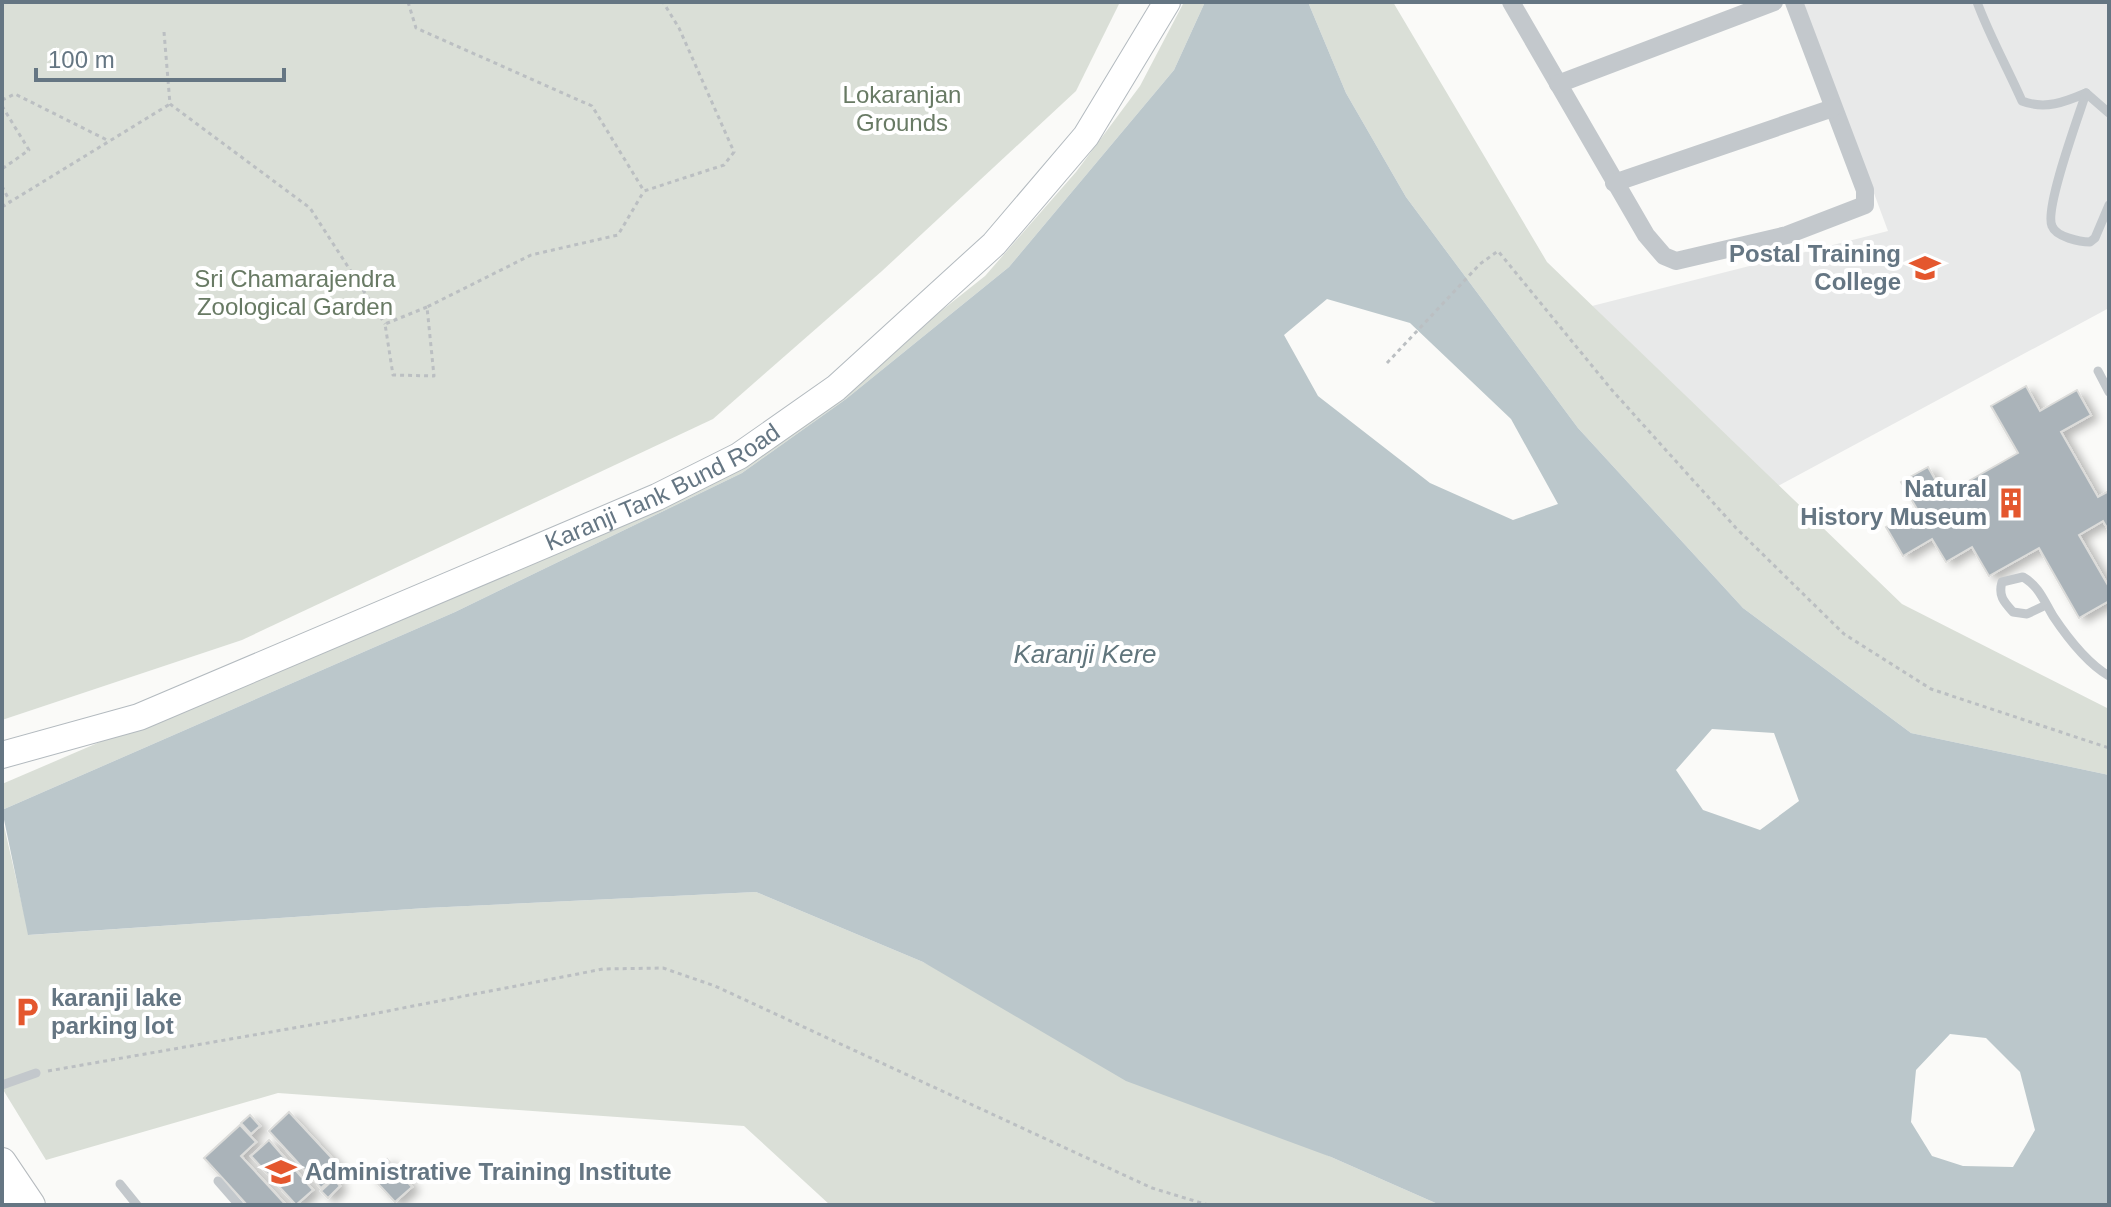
<svg xmlns="http://www.w3.org/2000/svg" width="2111" height="1207" font-family="Helvetica,sans-serif">
<style>
.built{fill:#e8e9e9}
.green{fill:#dadfd7}
.water{fill:#bbc7cb;fill-rule:evenodd}
.building{fill:#aab3b9;stroke:#dcdcda;stroke-width:2;filter:url(#shadow)}
.lines{fill:none;stroke-linecap:round;stroke-linejoin:round}
.secondary-casing{stroke:#b3babf;stroke-width:28}
.primary-casing{stroke:#b5babe;stroke-width:30}
.path{stroke:#bbbfc2;stroke-width:3;stroke-dasharray:4 4;stroke-linecap:butt}
.lane{stroke:#c3c8cc;stroke-width:9}
.street{stroke:#c3c8cc;stroke-width:18}
.secondary{stroke:#fff;stroke-width:26}
.primary{stroke:#fff;stroke-width:28}
.labels{text-anchor:middle;stroke-width:8;stroke-linejoin:round;paint-order:stroke}
.park-label{font-size:24px;fill:#687a64;stroke:#fff}
.poi-label{font-size:24px;font-weight:bold;fill:#657683;stroke:#fff;text-anchor:end}
.street-label{font-size:24px;fill:#657683;stroke:#fff}
.water-label{font-size:26px;font-style:italic;fill:#60757c;stroke:#fff}
</style>
<defs>
<filter id="shadow"><feDropShadow dx="7" dy="4" stdDeviation="4" flood-color="#0004"/></filter>
</defs>
<rect width="100%" height="100%" fill="#fafaf8"/>
<path class="built" d="M1803 2H2109V308L1778 486 1592 306 1888 231Z"/>
<g class="green">
<path d="M2 2H1120L1076 91 882 271 713 419 242 640 2 720Z"/>
<path d="M1184 2H1205L1174 70 1009 267 846 399 742 473 455 612 2 810V784L734 470 839 392 985 276 1076 172 1140 86Z"/>
<path d="M1308 2H1393L1547 262 1902 604 2109 709V775L1911 733 1743 608 1578 428 1406 197 1346 93Z"/>
<path d="M2 817 29 935 426 908 756 892 923 962 1331 1157 1440 1205H830L744 1126 278 1093 46 1160 2 1088Z"/>
</g>
<path class="water" d="M1205 2H1308L1346 93 1406 197 1578 428 1743 608 1911 733 2109 775 2108 1205H1440L1331 1157 1126 1081 923 962 756 892 426 908 28 935 2 810 455 612 742 473 846 399 1009 267 1174 70ZM1327 299 1410 323 1511 419 1558 504 1513 520 1430 483 1318 396 1284 335ZM1712 729 1774 733 1799 801 1760 830 1703 810 1676 770ZM1950 1034 1986 1038 2020 1072 2035 1130 2013 1167 1963 1166 1932 1156 1911 1122 1916 1070Z"/>
<g class="building">
<path d="M2026 386 2040 411 2077 390 2091 415 2061 432 2098 497 2109 491V531L2103 521 2079 535 2109 587V601L2079 618 2039 548 1989 576 1972 547 1946 562 1932 539 1903 556 1886 527 1917 509 1901 482 1928 467 1944 495 2018 453 1991 406Z"/>
<path d="M289 1112 342 1169 321 1188 269 1131Z"/>
<path d="M250 1115 260 1126 251 1134 241 1123Z"/>
<path d="M240 1125 256 1142 241 1156 286 1205H247L204 1158Z"/>
<path d="M269 1140 313 1190 296 1205 251 1156Z"/>
<path d="M387 1159 412 1187 395 1202 370 1175Z"/>
<path d="M334 1179 340 1186 328 1198 321 1191Z"/>
</g>
<g class="lines">
<g class="secondary-casing">
<g id="secondary">
<path id="s1" d="M2 755 139 717 657 497 739 456 836 388 994 244 1086 136 1167 2"/>
</g>
</g>
<g class="primary-casing">
<g id="primary">
<path d="M2 1162 31 1205"/>
<path d="M2 1198 8 1205"/>
</g>
</g>
<g class="path">
<path d="M408 2 416 28 592 106 644 191 724 165 734 152 679 28 663 2"/>
<path d="M164 32 170 104 310 208 385 324"/>
<path d="M2 100 15 94 109 141"/>
<path d="M2 106 29 150 2 169"/>
<path d="M2 186 10 202 170 104"/>
<path d="M2 207 10 202"/>
<path d="M427 307 385 324 393 375 434 376 427 307 531 255 618 235 644 191"/>
<path d="M1387 363 1480 264 1498 251 1611 389 1736 528 1844 634 1931 689 2109 748"/>
<path d="M48 1071 362 1016 603 969 663 968 715 986 1152 1188 1208 1205"/>
</g>
<g class="lane">
<path d="M1977 2C1990 37 2007 67 2022 101 2045 110 2065 102 2086 93"/>
<path d="M2086 93C2079 115 2044 209 2052 226 2056 237 2080 242 2090 242L2095 238 2109 205"/>
<path d="M2086 93 2109 113"/>
<path d="M2098 371 2109 392"/>
<path d="M2046 605 2027 614 2013 612C2004 602 1998 596 2002 582L2023 577C2039 586 2044 601 2053 616 2067 637 2087 663 2109 676"/>
<path d="M2 1085 36 1073"/>
<path d="M218 1181 239 1205"/>
<path d="M120 1184 137 1205"/>
</g>
<g class="street">
<path d="M1511 2 1646 235 1664 256 1676 261 1787 235 1865 205V190L1794 2"/>
<path d="M1558 84 1774 2"/>
<path d="M1614 183 1833 108"/>
</g>
<use href="#secondary" class="secondary"/>
<use href="#primary" class="primary"/>
</g>
<defs>
<g id="university-bare" transform="scale(2.4)"><path d="M0-5L7-2L0 1L-7-2ZM-4 1L0 2.5L4 1V4Q0 6-4 4Z" fill="#e4572e" stroke="#fff" stroke-width="2.5" paint-order="stroke"/></g>
<g id="building-bare" transform="scale(2.4)"><path d="M-4-6H4V6H1V3H-1V6H-4ZM-2.5-4.3h1.7v1.8h-1.7ZM.8-4.3h1.7v1.8H.8ZM-2.5-1h1.7V.8h-1.7ZM.8-1h1.7V.8H.8Z" fill="#e4572e" stroke="#fff" stroke-width="2.5" paint-order="stroke"/></g>
<g id="parking-bare" transform="scale(2.4)"><path d="M-3.5-5.5H1a3.5 3.5 0 0 1 0 7H-1V5.5H-3.5ZM-1-3.4V-.6H.8a1.4 1.4 0 0 0 0-2.8Z" fill="#e4572e" stroke="#fff" stroke-width="2.5" paint-order="stroke"/></g>
</defs>
<g fill-rule="evenodd">
<use href="#university-bare" x="1925" y="268"/>
<use href="#building-bare" x="2011" y="503"/>
<use href="#parking-bare" x="27" y="1012"/>
<use href="#university-bare" x="281" y="1172"/>
</g>
<g class="labels">
<g class="park-label">
<text x="902" y="103">Lokaranjan<tspan x="902" dy="28">Grounds</tspan></text>
<text x="295" y="287">Sri Chamarajendra<tspan x="295" dy="28">Zoological Garden</tspan></text>
</g>
<g class="poi-label">
<text x="1901" y="262">Postal Training<tspan x="1901" dy="28">College</tspan></text>
<text x="1987" y="497">Natural<tspan x="1987" dy="28">History Museum</tspan></text>
<text x="51" y="1006" text-anchor="start">karanji lake<tspan x="51" dy="28">parking lot</tspan></text>
<text x="305" y="1180" text-anchor="start">Administrative Training Institute</text>
</g>
<g class="street-label">
<text dy="8" stroke="none"><textPath href="#s1" startOffset="714">Karanji Tank Bund Road</textPath></text>
</g>
<g class="water-label">
<text x="1085" y="663">Karanji Kere</text>
</g>
</g>
<rect width="2111" height="1207" fill="none" stroke="#657683" stroke-width="8"/>
<path d="M36 68v12h248v-12" fill="none" stroke="#657683" stroke-width="4"/>
<text x="48" y="68" font-size="24" fill="#657683" stroke="#ffffff" stroke-width="6" paint-order="stroke">100 m</text>
</svg>
